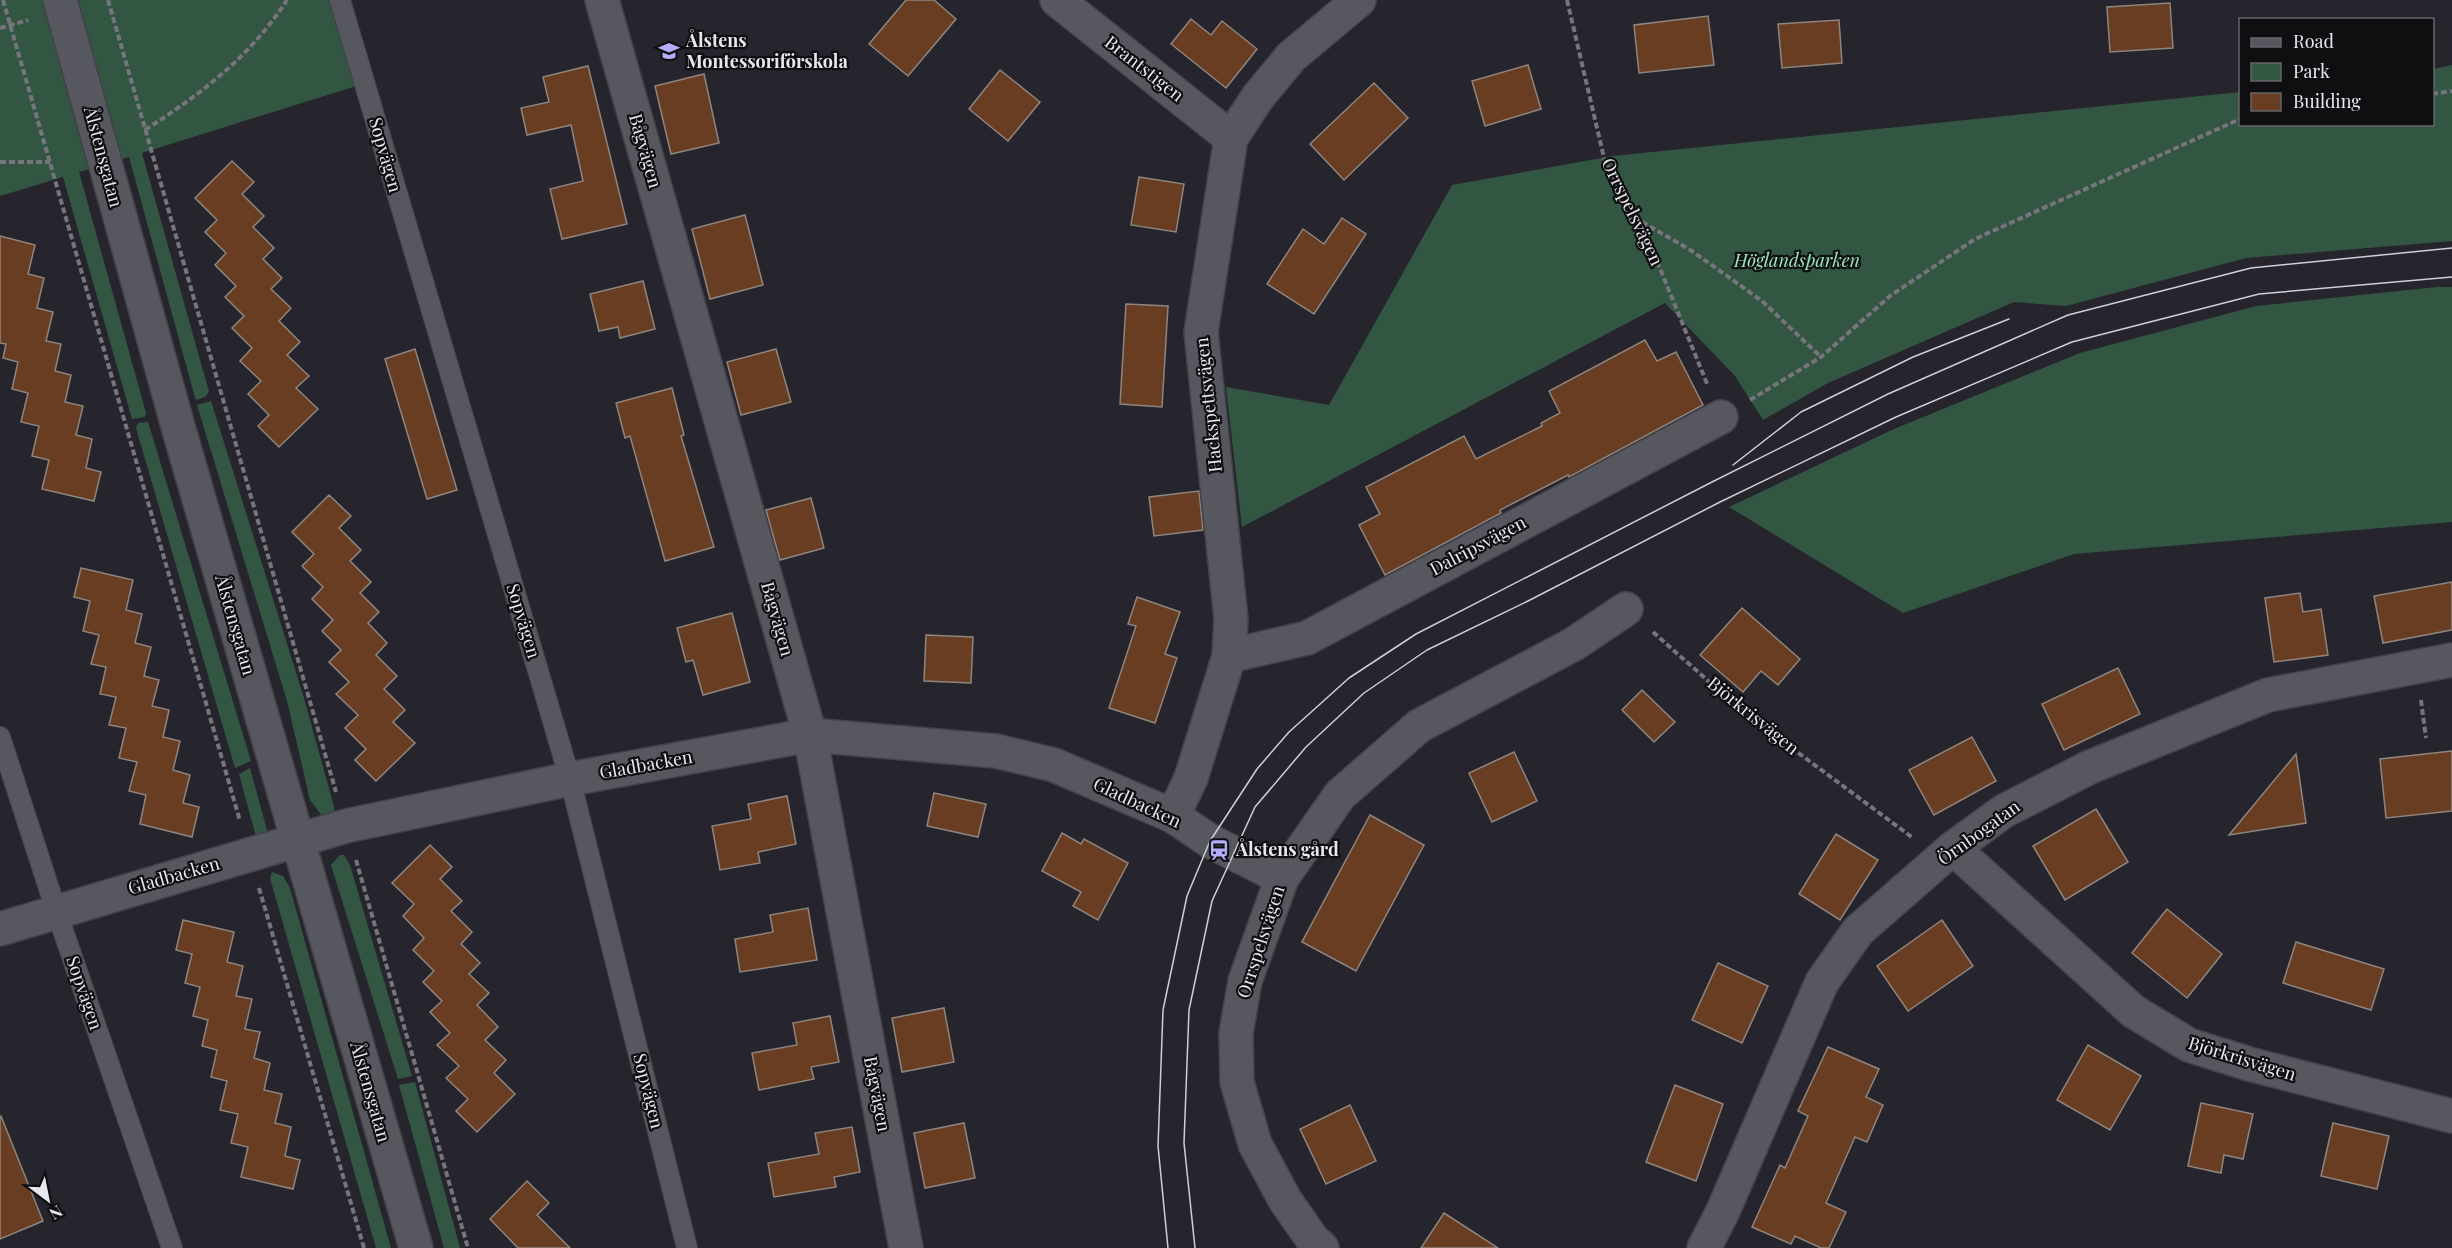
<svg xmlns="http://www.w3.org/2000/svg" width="2452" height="1248" font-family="'Playfair Display',serif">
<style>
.green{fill:#335643}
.building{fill:#683d22;stroke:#8f857f;stroke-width:1.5}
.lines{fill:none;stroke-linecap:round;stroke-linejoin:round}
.service-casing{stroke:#43424a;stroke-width:22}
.minor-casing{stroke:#43424a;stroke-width:36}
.path{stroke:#76757d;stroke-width:4;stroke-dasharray:6 3;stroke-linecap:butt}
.service{stroke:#575760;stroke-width:20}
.minor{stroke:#575760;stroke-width:33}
.tram{stroke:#cfcfd5;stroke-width:1.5}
.labels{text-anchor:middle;stroke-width:4.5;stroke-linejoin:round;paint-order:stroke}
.poi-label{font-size:18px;font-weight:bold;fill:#e7e7ed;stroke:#0f0f12;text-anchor:start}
.street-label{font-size:18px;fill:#e7e7ed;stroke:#0f0f12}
.park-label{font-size:18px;font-style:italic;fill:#98eabd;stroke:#0f0f12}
</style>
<rect width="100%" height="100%" fill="#26252e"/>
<g class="green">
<path d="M0 0H344L369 82 142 153 209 392 205 397 196 400 194 394 129 157 79 172 146 413 145 417 132 419 63 177 0 196Z"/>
<path d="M2452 65V241L2246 258 2066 306 2014 302 1828 383 1763 420 1735 376 1665 303 1242 527 1226 387 1329 405 1452 185 1613 156 2240 92V124H2432L2433 69Z"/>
<path d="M2437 287H2452V522L2074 554 1903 613 1729 507 1894 429 2080 353 2256 306Z"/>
<path d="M211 401 304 698 334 807V819L323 817 310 800 287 701 197 405Z"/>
<path d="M148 422 251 761 235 768 136 428 138 423Z"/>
<path d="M250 768 267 830 265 837 258 844 239 774Z"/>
<path d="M340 855H344L350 865 412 1076 398 1079 331 865Z"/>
<path d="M272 872 283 876 290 888 391 1248H376L270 878Z"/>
<path d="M415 1082 460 1248H444L399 1085Z"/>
</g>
<g class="building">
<path d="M906 0H934L956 19 908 76 869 44Z"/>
<path d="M2170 3 2173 48 2110 52 2107 7Z"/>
<path d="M1708 16 1714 65 1639 73 1634 25Z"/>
<path d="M1191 19 1211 35 1222 21 1257 49 1226 88 1171 44Z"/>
<path d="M1839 20 1842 63 1782 68 1778 24Z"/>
<path d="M1528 65 1541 109 1485 126 1472 81Z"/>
<path d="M588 66 627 224 562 239 550 189 583 181 571 125 527 135 521 108 549 102 543 77Z"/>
<path d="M1000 70 1040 102 1008 141 969 109Z"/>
<path d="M704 74 719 143 671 154 655 86Z"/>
<path d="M1374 83 1408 118 1344 180 1310 144Z"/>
<path d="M232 161 254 182 242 194 264 216 253 227 274 248 263 259 282 278 271 289 291 308 279 321 300 342 287 355 309 376 296 388 318 409 279 447 258 426 269 415 248 394 261 381 240 361 252 348 232 328 244 316 225 297 236 286 215 265 226 253 205 232 217 220 195 198Z"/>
<path d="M1139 177 1184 184 1176 232 1131 225Z"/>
<path d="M745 215 763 285 710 299 692 229Z"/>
<path d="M1342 218 1366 234 1314 314 1267 284 1303 229 1324 244Z"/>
<path d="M0 236 35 245 28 274 44 278 37 308 53 312 46 341 61 344 55 371 71 375 65 402 83 406 76 435 92 439 86 468 101 472 94 501 42 489 49 460 32 456 39 426 21 422 28 393 12 389 18 362 3 358 6 344 0 343Z"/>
<path d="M643 281 655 329 620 338 618 327 599 331 590 294Z"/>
<path d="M1126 304 1168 306 1162 407 1120 404Z"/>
<path d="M1645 340 1657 361 1676 352 1703 405 1569 477 1568 475 1500 510 1501 513 1385 575 1359 525 1380 514 1366 487 1464 436 1476 459 1542 426 1541 423 1560 413 1549 391Z"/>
<path d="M415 349 457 490 427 499 385 359Z"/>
<path d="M776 349 791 402 741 415 727 362Z"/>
<path d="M672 388 684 435 681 436 714 547 665 561 630 436 625 438 616 403Z"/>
<path d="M1199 491 1203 530 1154 536 1149 497Z"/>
<path d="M329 495 351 516 339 528 361 550 350 561 371 582 360 593 379 612 368 623 387 643 376 655 397 676 384 689 405 710 393 722 415 743 376 781 355 760 366 749 345 728 358 715 336 694 349 682 329 662 341 650 322 631 333 620 312 599 323 587 302 566 314 554 292 532Z"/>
<path d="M811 498 824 548 780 560 766 510Z"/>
<path d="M81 568 133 580 126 610 142 614 135 643 151 647 144 676 159 680 152 706 169 710 163 737 180 741 173 770 190 775 183 803 199 807 192 837 140 824 146 795 129 791 137 762 119 758 126 728 109 725 116 697 100 694 106 667 91 664 99 635 83 631 90 601 74 597Z"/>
<path d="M2452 582V630L2383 643 2374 596Z"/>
<path d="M2300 593 2303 612 2321 609 2328 655 2274 662 2265 598Z"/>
<path d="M1137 597 1180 612 1165 654 1177 658 1155 723 1109 708 1136 626 1128 624Z"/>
<path d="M1742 608 1800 659 1778 685 1761 671 1743 692 1700 655Z"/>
<path d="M732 613 750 682 703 695 693 660 686 662 677 628Z"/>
<path d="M926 635 973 637 971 683 924 681Z"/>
<path d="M2118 668 2140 714 2064 750 2042 704Z"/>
<path d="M1642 690 1675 722 1654 742 1622 710Z"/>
<path d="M1972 737 1996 781 1934 815 1909 770Z"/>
<path d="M2452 751V811L2386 818 2380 759Z"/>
<path d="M1514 752 1537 801 1492 822 1469 773Z"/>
<path d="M2296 754 2306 823 2229 835Z"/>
<path d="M934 793 986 804 978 837 927 826Z"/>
<path d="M787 796 796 844 758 852 760 863 720 870 712 826 751 819 748 804Z"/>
<path d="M2096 809 2128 862 2065 900 2033 846Z"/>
<path d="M1370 815 1424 845 1356 971 1302 942Z"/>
<path d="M1062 833 1081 844 1084 839 1128 863 1098 920 1073 906 1081 892 1042 871Z"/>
<path d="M1836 834 1878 860 1840 920 1799 894Z"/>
<path d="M430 845 452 867 440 879 462 901 451 911 472 932 461 944 480 963 469 974 489 993 477 1005 498 1027 485 1040 506 1060 494 1073 515 1094 477 1132 456 1111 468 1099 446 1078 459 1066 437 1045 450 1033 430 1012 442 1001 423 982 434 971 413 950 424 938 403 916 414 904 392 883Z"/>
<path d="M808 908 817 960 740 972 735 939 773 932 770 915Z"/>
<path d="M2167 909 2222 954 2187 998 2132 953Z"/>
<path d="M183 920 234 932 227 962 243 966 236 996 252 999 245 1029 260 1032 254 1058 270 1063 264 1090 282 1094 275 1123 291 1127 285 1156 300 1160 293 1189 241 1177 248 1147 231 1143 238 1114 220 1110 227 1081 211 1077 217 1050 202 1046 208 1020 193 1016 200 987 185 983 192 954 176 950Z"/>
<path d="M1942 920 1973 966 1908 1011 1877 966Z"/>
<path d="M2296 942 2384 969 2371 1010 2283 983Z"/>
<path d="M1718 963 1768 986 1742 1043 1692 1020Z"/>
<path d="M944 1008 954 1062 902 1072 892 1018Z"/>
<path d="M830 1016 839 1062 811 1067 814 1079 759 1090 752 1053 797 1045 793 1023Z"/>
<path d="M2088 1045 2141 1076 2110 1130 2057 1100Z"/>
<path d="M1828 1047 1879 1069 1866 1097 1883 1105 1867 1142 1855 1137 1826 1203 1846 1212 1829 1248H1821L1795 1236 1791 1244 1752 1227 1780 1165 1785 1168 1808 1116 1798 1111Z"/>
<path d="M1675 1085 1723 1104 1696 1181 1646 1162Z"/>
<path d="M2201 1103 2253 1114 2243 1159 2224 1155 2221 1173 2188 1166Z"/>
<path d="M1350 1105 1376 1161 1326 1184 1300 1129Z"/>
<path d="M1 1116 43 1221 0 1239V1117Z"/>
<path d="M964 1123 975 1178 925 1188 914 1133Z"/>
<path d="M2333 1123 2389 1136 2377 1189 2321 1176Z"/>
<path d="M852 1127 860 1172 834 1177 836 1187 774 1197 768 1163 819 1154 815 1133Z"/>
<path d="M527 1181 549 1203 537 1215 570 1248H518L490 1219Z"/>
<path d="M1444 1213 1498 1248H1421Z"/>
</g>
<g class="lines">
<g class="service-casing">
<g id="service">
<path d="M340 0 570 779 687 1248"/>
<path d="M0 737 56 910 172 1248"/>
</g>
</g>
<g class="minor-casing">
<g id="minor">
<path d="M60 0 177 423 416 1248"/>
<path d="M602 0 810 735 906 1248"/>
<path d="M1057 0 1231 138"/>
<path d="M1229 656 1307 638 1721 417"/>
<path d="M1173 816 1191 778 1229 656 1231 619 1201 332 1231 138 1258 97 1291 57 1359 0"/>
<path d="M1953 848 2133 1011 2189 1045 2249 1064 2452 1116"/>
<path d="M0 929 346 826 570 779 810 735 996 751 1054 765 1173 816 1210 841 1282 878"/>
<path d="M1322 1248 1313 1240 1285 1200 1255 1144 1237 1082 1236 1033 1245 981 1282 878 1340 795 1419 726 1574 644 1626 609"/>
<path d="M1704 1248 1723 1211 1822 982 1858 931 1953 848 2004 811 2090 767 2268 695 2452 660"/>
</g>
</g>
<g class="path">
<path d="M3 0 240 821"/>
<path d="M108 0 336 792"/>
<path d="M1567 0 1605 162 1641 222 1708 386"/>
<path d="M0 28 28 20"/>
<path d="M2432 94 2452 91"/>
<path d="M145 130C202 93 249 58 287 0"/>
<path d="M0 162H50"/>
<path d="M1642 222 1692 251 1762 301 1821 357"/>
<path d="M1750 400 1821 357 1890 296 1975 239 2240 119"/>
<path d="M1653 632 1724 695 1781 740 1913 838"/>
<path d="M2421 700 2426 738"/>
<path d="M356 860 468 1248"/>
<path d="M259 888 364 1248"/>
</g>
<use href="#service" class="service"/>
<use href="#minor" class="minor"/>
<g class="tram">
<path d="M1733 465 1801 412 1913 357 2009 319"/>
<path d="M1168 1248 1158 1146 1163 1010 1187 896 1210 841 1257 769 1289 732 1349 678 1416 634 1712 482 1888 394 2068 315 2251 268 2452 248"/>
<path d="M1195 1248 1184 1143 1189 1010 1212 901 1255 807 1306 747 1364 693 1427 650 1528 601 1720 502 1896 417 2072 342 2259 294 2452 277"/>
</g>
</g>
<defs>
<g id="school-bare" transform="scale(1.62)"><path d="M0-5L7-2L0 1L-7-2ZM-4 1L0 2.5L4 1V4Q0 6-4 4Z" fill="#b3adf9" stroke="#0f0f12" stroke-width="2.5" paint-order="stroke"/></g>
<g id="station-bare" transform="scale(1.62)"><path d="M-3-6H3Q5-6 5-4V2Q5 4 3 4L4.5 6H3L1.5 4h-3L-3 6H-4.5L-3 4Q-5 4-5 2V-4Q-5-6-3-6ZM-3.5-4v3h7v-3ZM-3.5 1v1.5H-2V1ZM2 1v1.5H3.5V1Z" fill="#b3adf9" stroke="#0f0f12" stroke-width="2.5" paint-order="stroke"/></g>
</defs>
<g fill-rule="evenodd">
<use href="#school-bare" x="669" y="51"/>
<use href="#station-bare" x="1219" y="850"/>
</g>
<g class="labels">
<g class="poi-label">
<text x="686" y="47">Ålstens<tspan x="686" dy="21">Montessoriförskola</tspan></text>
<text x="1236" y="856">Ålstens gård</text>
</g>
<g class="street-label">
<text transform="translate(1144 69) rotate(38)" y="6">Brantstigen</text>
<text transform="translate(645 151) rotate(74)" y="6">Bågvägen</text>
<text transform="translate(385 155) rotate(74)" y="6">Sopvägen</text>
<text transform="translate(103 157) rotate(75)" y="6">Ålstensgatan</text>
<text transform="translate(1632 212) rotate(64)" y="6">Orrspelsvägen</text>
<text transform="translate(1209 405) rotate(-96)" y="6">Hackspettsvägen</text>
<text transform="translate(1478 546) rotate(-28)" y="6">Dalripsvägen</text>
<text transform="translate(777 619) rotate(74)" y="6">Bågvägen</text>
<text transform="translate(523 621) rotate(73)" y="6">Sopvägen</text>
<text transform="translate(235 625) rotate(74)" y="6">Ålstensgatan</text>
<text transform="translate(1753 716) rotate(39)" y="6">Björkrisvägen</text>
<text transform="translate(646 765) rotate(-10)" y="6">Gladbacken</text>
<text transform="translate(1137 803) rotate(25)" y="6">Gladbacken</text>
<text transform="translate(1979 833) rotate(-36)" y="6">Örnbogatan</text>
<text transform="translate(174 876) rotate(-16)" y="6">Gladbacken</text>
<text transform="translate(1261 942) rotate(-72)" y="6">Orrspelsvägen</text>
<text transform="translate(84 993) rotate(71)" y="6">Sopvägen</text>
<text transform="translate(2242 1059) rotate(17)" y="6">Björkrisvägen</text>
<text transform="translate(648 1091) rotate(76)" y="6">Sopvägen</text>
<text transform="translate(370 1092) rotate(74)" y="6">Ålstensgatan</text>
<text transform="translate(877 1094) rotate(79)" y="6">Bågvägen</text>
</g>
<g class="park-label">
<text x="1797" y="267">Höglandsparken</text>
</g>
</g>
<rect x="2239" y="18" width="195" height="108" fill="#0f0f12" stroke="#65656a" stroke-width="1.5"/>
<rect x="2251" y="38" width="30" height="9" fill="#575760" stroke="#65656a" stroke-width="1.5"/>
<text x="2293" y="48" font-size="18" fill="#e7e7ed">Road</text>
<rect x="2251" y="63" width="30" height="18" fill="#335643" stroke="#65656a" stroke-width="1.5"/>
<text x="2293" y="78" font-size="18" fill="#e7e7ed">Park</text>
<rect x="2251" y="93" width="30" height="18" fill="#683d22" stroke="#65656a" stroke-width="1.5"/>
<text x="2293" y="108" font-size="18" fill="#e7e7ed">Building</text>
<g transform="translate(48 1200) rotate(148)" stroke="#0f0f12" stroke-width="4.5" paint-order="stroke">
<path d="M0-4.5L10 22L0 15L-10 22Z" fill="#e7e7ed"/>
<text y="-9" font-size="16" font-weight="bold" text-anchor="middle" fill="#e7e7ed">N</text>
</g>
</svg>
